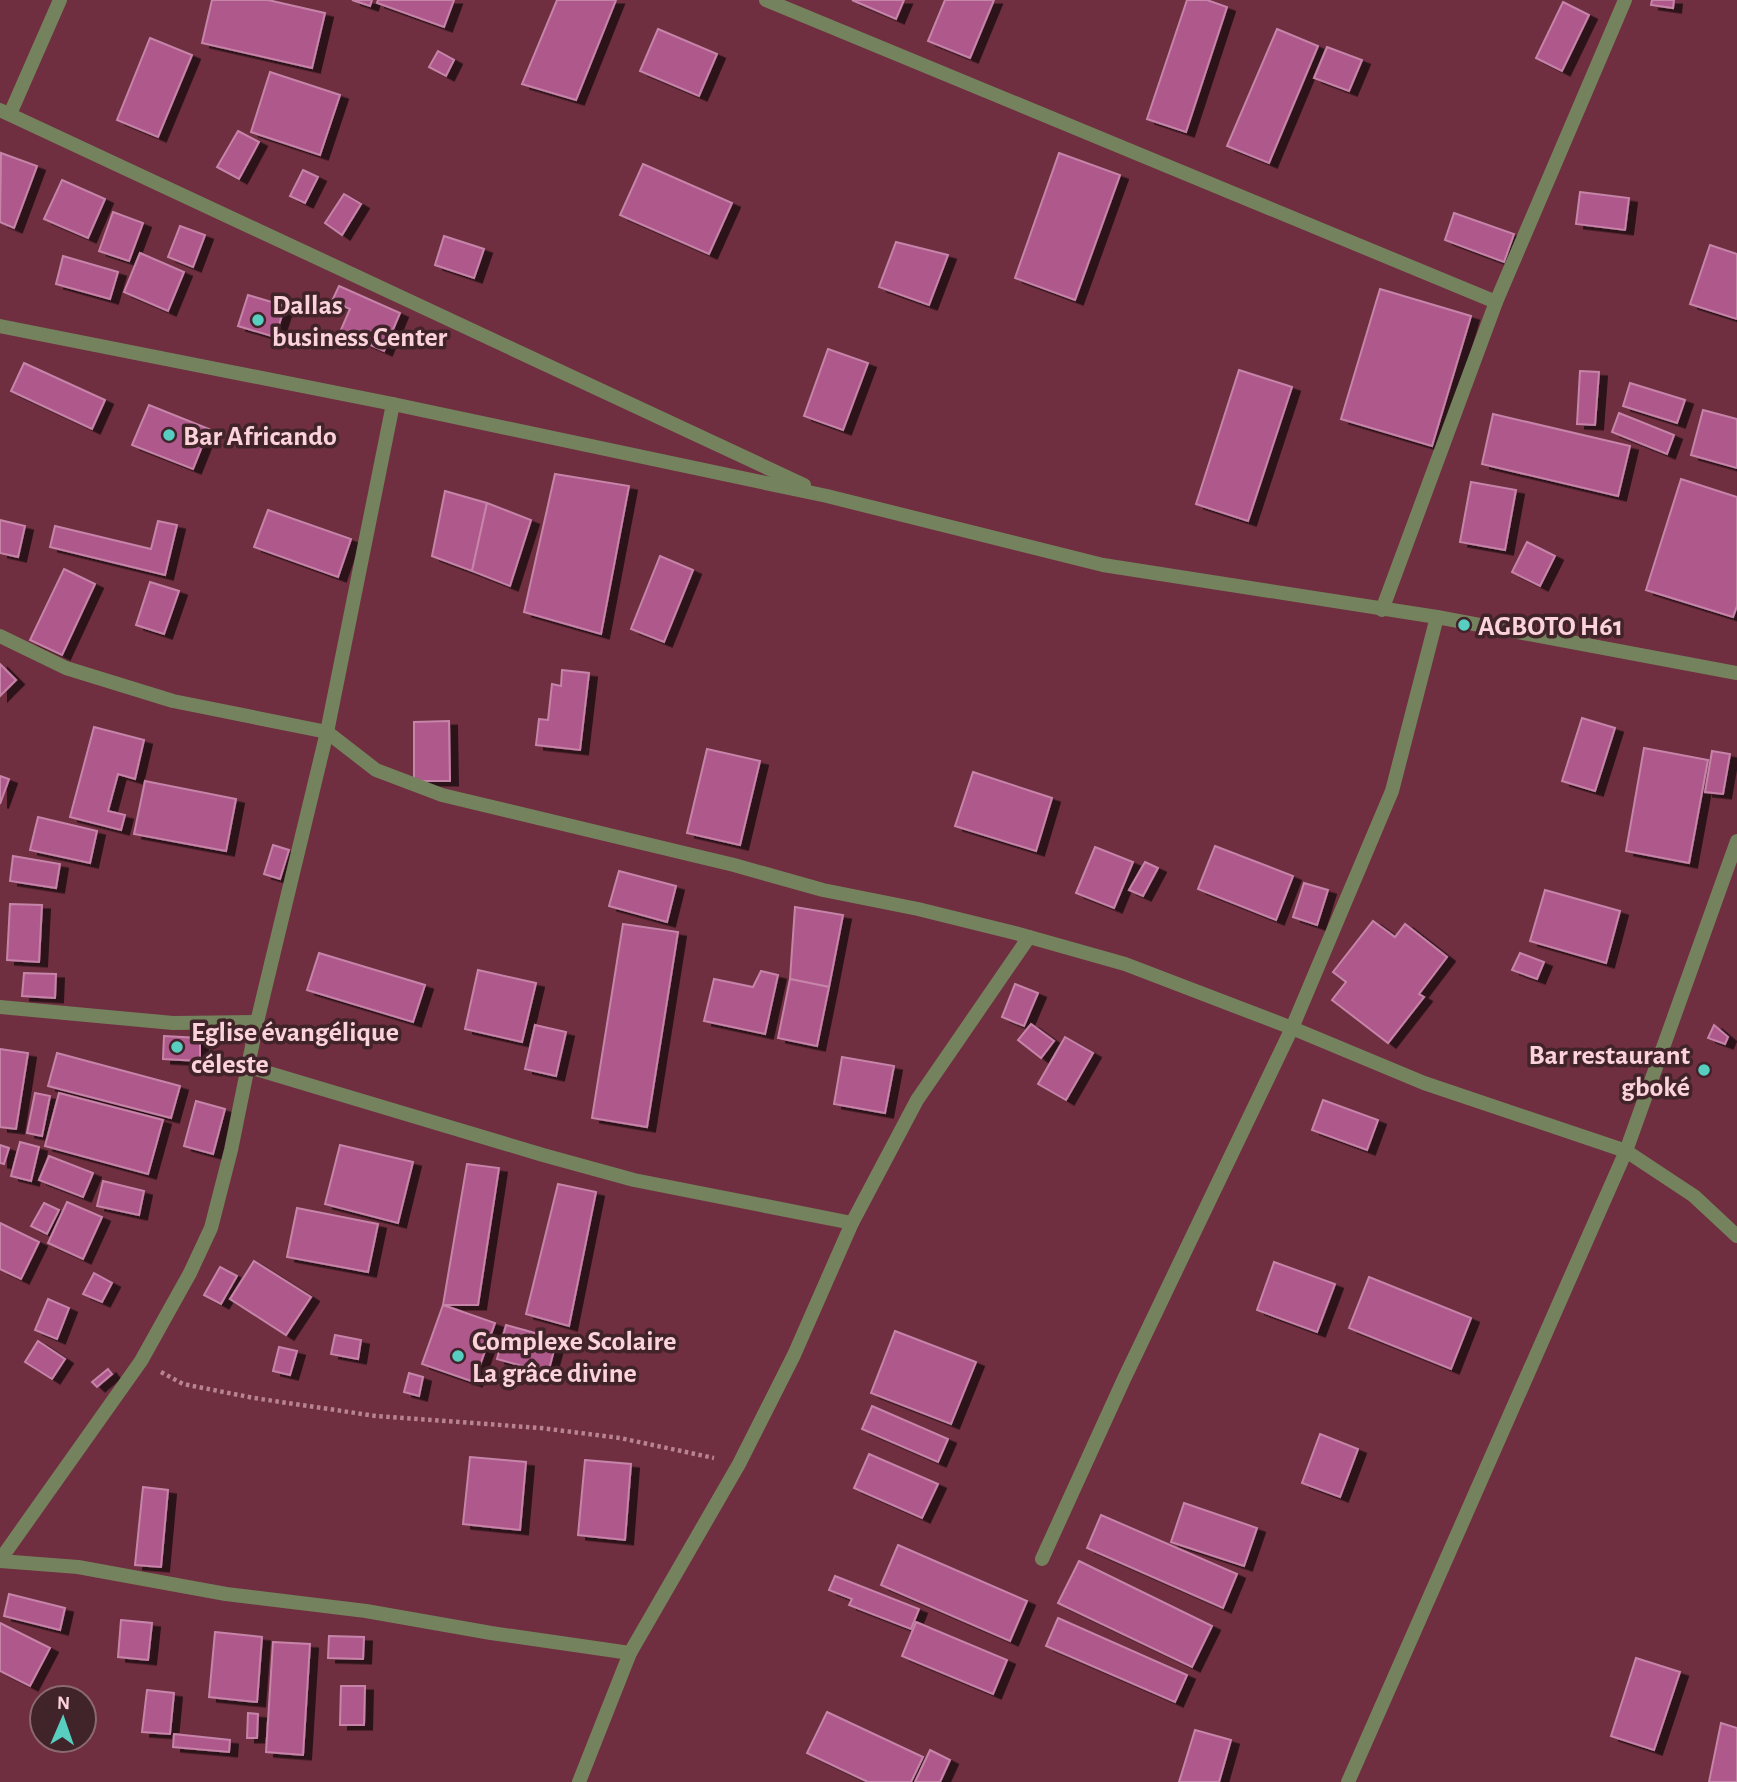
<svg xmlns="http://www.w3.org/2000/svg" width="1737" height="1782" font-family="'Alegreya Sans',sans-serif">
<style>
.building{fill:#af588c;stroke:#c684a9;stroke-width:2;filter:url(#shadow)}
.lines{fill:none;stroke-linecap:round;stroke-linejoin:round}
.path{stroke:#b88490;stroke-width:4.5;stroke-dasharray:3.5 3.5;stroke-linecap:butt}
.minor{stroke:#74835d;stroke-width:14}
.poi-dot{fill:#58cec1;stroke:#41232a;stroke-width:2.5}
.labels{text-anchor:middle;stroke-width:7;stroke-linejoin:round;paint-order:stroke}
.poi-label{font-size:28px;font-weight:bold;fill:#fcd3db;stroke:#41232a;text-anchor:start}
</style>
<defs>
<filter id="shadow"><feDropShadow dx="8" dy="4.5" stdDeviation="0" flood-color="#0009"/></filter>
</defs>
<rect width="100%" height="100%" fill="#6f2f40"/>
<g class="building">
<path d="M212 0H268L325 13 312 68 202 43Z"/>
<path d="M352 0H372L370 6Z"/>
<path d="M378 0H454L444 27 377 3Z"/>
<path d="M557 0H616L576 100 522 84Z"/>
<path d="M852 0H904L896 19Z"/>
<path d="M945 0H994L970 58 928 41Z"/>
<path d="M1187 0H1207L1227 7 1186 132 1147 119Z"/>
<path d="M1652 0H1674L1673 8 1651 5Z"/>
<path d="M1563 2 1589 15 1562 71 1536 58Z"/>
<path d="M658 29 717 54 699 96 640 71Z"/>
<path d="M1277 29 1318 46 1269 163 1227 146Z"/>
<path d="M150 38 192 55 158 137 117 120Z"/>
<path d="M1327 47 1362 60 1349 91 1314 78Z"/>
<path d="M438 51 454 60 446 76 429 67Z"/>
<path d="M270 72 340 95 320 155 251 132Z"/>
<path d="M238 131 259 142 239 179 217 167Z"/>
<path d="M1 153 37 166 14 228 0 222Z"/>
<path d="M1059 153 1120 175 1075 300 1015 278Z"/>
<path d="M643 164 732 203 709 254 620 215Z"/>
<path d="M303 170 318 177 305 203 290 196Z"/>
<path d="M62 180 105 199 88 238 44 219Z"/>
<path d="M1580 192 1629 198 1625 230 1576 224Z"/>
<path d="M344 194 361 204 342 235 325 223Z"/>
<path d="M113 212 143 223 129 261 99 251Z"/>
<path d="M1454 213 1514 234 1504 262 1445 240Z"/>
<path d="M180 226 205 235 193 267 168 257Z"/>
<path d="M444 236 484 249 474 278 435 265Z"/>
<path d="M896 242 948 255 929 305 879 287Z"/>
<path d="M1710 245 1737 254V319L1690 304Z"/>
<path d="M140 253 184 272 168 311 124 292Z"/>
<path d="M63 256 118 272 110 299 56 284Z"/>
<path d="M339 286 400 313 384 351 340 332 350 309 332 301Z"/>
<path d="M1380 289 1471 316 1432 446 1341 419Z"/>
<path d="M248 295 285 306 275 337 238 326Z"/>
<path d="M828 349 868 363 843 430 804 416Z"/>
<path d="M24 363 105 400 92 429 11 391Z"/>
<path d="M1239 370 1292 387 1248 521 1196 504Z"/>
<path d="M1580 371 1599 372 1595 425 1577 424Z"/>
<path d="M1630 383 1685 400 1677 423 1623 406Z"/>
<path d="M149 405 209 429 193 469 132 445Z"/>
<path d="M1703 410 1737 419V468L1691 455Z"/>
<path d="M1619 413 1674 435 1667 454 1612 432Z"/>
<path d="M1493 414 1630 446 1618 496 1482 464Z"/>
<path d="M555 474 629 486 601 634 524 612Z"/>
<path d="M1681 479 1737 497V606L1733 617 1646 590Z"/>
<path d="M1471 482 1516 490 1505 550 1460 542Z"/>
<path d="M445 491 487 503 472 571 432 556Z"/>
<path d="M487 503 531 520 510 586 472 571Z"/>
<path d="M268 510 351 539 338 577 254 547Z"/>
<path d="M0 520 25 526 18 557 0 553Z"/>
<path d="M158 521 177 525 165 575 50 547 55 526 151 549Z"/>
<path d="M1527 542 1555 556 1540 586 1512 572Z"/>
<path d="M660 556 693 570 664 642 631 629Z"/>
<path d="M64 569 95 584 62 655 30 640Z"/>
<path d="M150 582 179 591 164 634 136 625Z"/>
<path d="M0 664 16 680 0 696Z"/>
<path d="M562 670 589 673 580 750 536 745 539 719 548 720 552 684 561 686Z"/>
<path d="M1582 718 1615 728 1595 791 1562 781Z"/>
<path d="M449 721 450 781H414V722Z"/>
<path d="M94 727 144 740 135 779 118 774 108 811 125 815 121 830 70 817Z"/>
<path d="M1644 748 1708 760 1689 863 1626 851Z"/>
<path d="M707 749 760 761 740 845 687 833Z"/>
<path d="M1712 751 1730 754 1723 794 1705 792Z"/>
<path d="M973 772 1052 798 1036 851 955 826Z"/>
<path d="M0 776 9 779 0 804Z"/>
<path d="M145 781 236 799 226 851 134 834Z"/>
<path d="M38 817 97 831 90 863 30 850Z"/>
<path d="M273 845 289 850 280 879 264 874Z"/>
<path d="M1215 846 1293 876 1276 920 1198 889Z"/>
<path d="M1095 847 1133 862 1114 908 1076 893Z"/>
<path d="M13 856 60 864 56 888 10 881Z"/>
<path d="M1145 862 1158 868 1143 896 1129 890Z"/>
<path d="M619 871 676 886 667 922 609 906Z"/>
<path d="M1304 883 1328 890 1317 925 1293 917Z"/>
<path d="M1545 890 1620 911 1606 963 1530 941Z"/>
<path d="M10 904 42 905 39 962 7 960Z"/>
<path d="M795 907 843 915 829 987 790 979Z"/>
<path d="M1373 921 1395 937 1405 924 1447 957 1419 994 1424 997 1388 1043 1332 1000 1346 982 1333 972Z"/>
<path d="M623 924 678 932 647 1127 592 1118Z"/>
<path d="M319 953 425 985 413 1022 307 990Z"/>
<path d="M1520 953 1544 962 1537 979 1512 970Z"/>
<path d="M478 970 536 983 522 1042 465 1029Z"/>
<path d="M761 971 778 975 765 1034 704 1021 714 979 753 987Z"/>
<path d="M24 973 56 974 55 998 22 996Z"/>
<path d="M790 979 829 987 817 1046 778 1038Z"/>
<path d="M1015 984 1038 993 1024 1026 1002 1017Z"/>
<path d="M1031 1024 1054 1041 1041 1058 1018 1040Z"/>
<path d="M535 1025 566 1032 556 1076 525 1069Z"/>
<path d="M1714 1025 1728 1037 1725 1044 1708 1038Z"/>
<path d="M164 1036 200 1038V1061L163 1059Z"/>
<path d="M1065 1037 1093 1053 1066 1100 1038 1084Z"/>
<path d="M0 1049 28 1053 16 1129 0 1127Z"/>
<path d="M57 1053 180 1086 171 1118 48 1086Z"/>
<path d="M842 1057 894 1066 885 1113 834 1104Z"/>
<path d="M35 1093 50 1096 42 1136 27 1133Z"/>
<path d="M59 1093 163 1120 148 1174 45 1146Z"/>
<path d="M1323 1100 1378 1120 1367 1150 1312 1130Z"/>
<path d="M196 1101 225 1109 213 1154 184 1146Z"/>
<path d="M20 1142 39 1147 31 1181 11 1176Z"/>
<path d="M0 1145 9 1148 4 1164 0 1163Z"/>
<path d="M340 1145 413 1162 398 1223 325 1204Z"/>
<path d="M49 1156 93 1173 83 1197 39 1180Z"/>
<path d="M467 1164 499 1168 478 1305H443Z"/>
<path d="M103 1181 144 1191 139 1215 97 1206Z"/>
<path d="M558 1184 596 1192 569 1326 526 1314Z"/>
<path d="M67 1202 102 1217 83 1259 48 1243Z"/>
<path d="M44 1203 59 1210 47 1234 31 1226Z"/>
<path d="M297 1208 378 1224 368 1272 287 1257Z"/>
<path d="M0 1223 39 1242 21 1279 0 1269Z"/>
<path d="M254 1261 311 1297 286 1335 230 1299Z"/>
<path d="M1274 1262 1335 1284 1317 1332 1257 1310Z"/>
<path d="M220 1267 237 1276 221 1304 204 1295Z"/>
<path d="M94 1273 112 1283 102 1302 83 1294Z"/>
<path d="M1369 1277 1471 1318 1451 1369 1349 1328Z"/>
<path d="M48 1299 69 1308 57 1339 35 1330Z"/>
<path d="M443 1305 495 1323 474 1382 422 1364Z"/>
<path d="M506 1325 557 1339 548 1373 497 1359Z"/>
<path d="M895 1331 976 1362 951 1424 871 1393Z"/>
<path d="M335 1335 361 1340 358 1359 331 1354Z"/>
<path d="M38 1341 65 1359 52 1379 25 1362Z"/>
<path d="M279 1347 297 1351 290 1375 273 1371Z"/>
<path d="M108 1369 112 1374 97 1387 92 1382Z"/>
<path d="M409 1373 423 1377 419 1396 404 1392Z"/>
<path d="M872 1406 948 1439 938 1462 862 1429Z"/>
<path d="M1320 1434 1358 1449 1340 1497 1302 1483Z"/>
<path d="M869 1454 938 1484 922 1518 854 1488Z"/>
<path d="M470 1457 526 1462 520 1530 463 1524Z"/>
<path d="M585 1460 631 1464 625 1540 578 1535Z"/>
<path d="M143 1487 168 1490 161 1567 135 1565Z"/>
<path d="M1184 1503 1257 1528 1244 1566 1171 1542Z"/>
<path d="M1101 1515 1237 1574 1223 1608 1087 1548Z"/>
<path d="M898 1545 1027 1601 1010 1641 881 1585Z"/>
<path d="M1079 1561 1212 1626 1192 1667 1058 1603Z"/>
<path d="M835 1576 919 1609 911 1629 849 1605 852 1599 829 1590Z"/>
<path d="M9 1594 65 1608 60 1630 4 1616Z"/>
<path d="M1058 1618 1187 1675 1175 1702 1046 1646Z"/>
<path d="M121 1620 152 1623 148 1660 118 1657Z"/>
<path d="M916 1622 1007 1660 993 1694 902 1656Z"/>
<path d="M0 1623 50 1648 30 1686 0 1671Z"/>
<path d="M215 1632 262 1637 257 1702 209 1697Z"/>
<path d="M329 1636 364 1637 363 1659 328 1658Z"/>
<path d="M273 1642 310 1644 303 1755 266 1752Z"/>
<path d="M1636 1658 1680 1672 1654 1750 1611 1736Z"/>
<path d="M341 1686H365L364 1725H340Z"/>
<path d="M147 1690 174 1693 170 1734 142 1732Z"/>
<path d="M827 1712 923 1757 911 1782H868L807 1753Z"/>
<path d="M248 1713 258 1714 257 1738H247Z"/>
<path d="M1721 1723 1737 1728V1782H1709Z"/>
<path d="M1195 1730 1231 1740 1219 1782H1179Z"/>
<path d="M174 1734 230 1740 229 1752 173 1747Z"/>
<path d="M930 1750 950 1760 940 1782H915Z"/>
</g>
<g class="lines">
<path class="path" d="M161 1372 183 1384 254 1398 376 1416 541 1428 620 1438 714 1458"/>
<g class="minor">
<path d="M766 0 1496 302"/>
<path d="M0 110 804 485"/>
<path d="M10 114 60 0"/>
<path d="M0 326 393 404 827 496 1103 565 1437 617 1737 673"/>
<path d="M1382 610 1496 302 1625 0"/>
<path d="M0 636 66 668 173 701 327 732 376 770 442 795 734 865 823 890 918 909 1015 933 1125 964 1292 1028 1424 1083 1626 1151 1694 1196 1737 1236"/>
<path d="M0 1007 173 1023 257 1022"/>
<path d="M249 1067 543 1155 634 1180 852 1223"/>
<path d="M1042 1559 1124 1379 1292 1028 1392 791 1437 617"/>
<path d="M0 1560 141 1361 190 1273 211 1228 231 1150 257 1022 327 732 393 404"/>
<path d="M0 1561 78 1567 226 1594 366 1611 491 1633 630 1653"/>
<path d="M579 1782 630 1653 739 1464 794 1355 852 1223 917 1100 1029 937"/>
<path d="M1348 1782 1626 1151 1737 841"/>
</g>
</g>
<g class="poi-dot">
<circle cx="258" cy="320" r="7"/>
<circle cx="169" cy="435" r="7"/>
<circle cx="1464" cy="625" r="7"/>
<circle cx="177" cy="1047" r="7"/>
<circle cx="1704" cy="1070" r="7"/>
<circle cx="458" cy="1356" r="7"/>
</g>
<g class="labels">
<g class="poi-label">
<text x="272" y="314">Dallas<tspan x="272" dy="32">business Center</tspan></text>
<text x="183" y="445">Bar Africando</text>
<text x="1478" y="635">AGBOTO H61</text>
<text x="191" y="1041">Eglise évangélique<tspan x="191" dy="32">céleste</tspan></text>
<text x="1690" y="1064" text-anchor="end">Bar restaurant<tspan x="1690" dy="32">gboké</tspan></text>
<text x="472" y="1350">Complexe Scolaire<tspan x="472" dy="32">La grâce divine</tspan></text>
</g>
</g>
<g transform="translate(63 1719) rotate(2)"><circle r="33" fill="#41232a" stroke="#8c6971" stroke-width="2"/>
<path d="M0-5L12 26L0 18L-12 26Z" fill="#58cec1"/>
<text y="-10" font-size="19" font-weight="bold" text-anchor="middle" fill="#fcd3db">N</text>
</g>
</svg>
